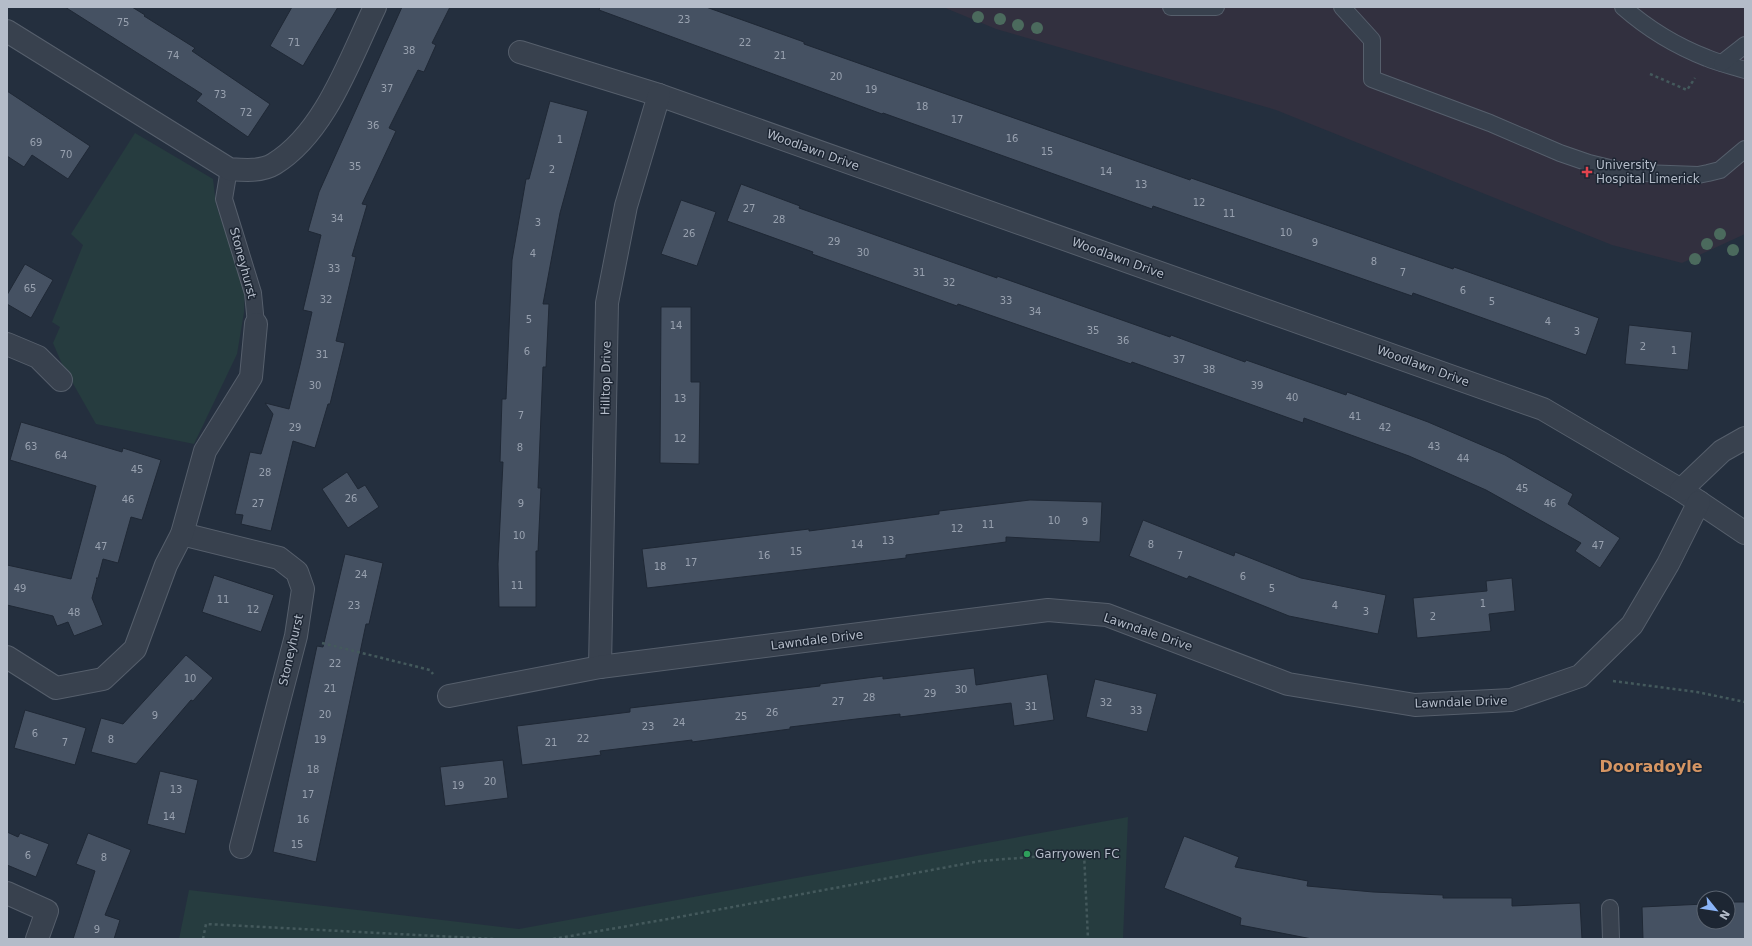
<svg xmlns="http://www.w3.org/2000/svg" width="1752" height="946" viewBox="0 0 1752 946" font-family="'DejaVu Sans',sans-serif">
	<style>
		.medical { fill: #32303f }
		.green { fill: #263c3f }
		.building { fill: #455162; stroke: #1f2835 }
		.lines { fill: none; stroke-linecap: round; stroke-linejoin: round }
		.service-casing { stroke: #565f6c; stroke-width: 18 }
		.minor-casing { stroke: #565f6c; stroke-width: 24 }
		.path { stroke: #44595c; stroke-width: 2.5; stroke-dasharray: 3 3; stroke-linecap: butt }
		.service { stroke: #38414e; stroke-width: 16 }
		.minor { stroke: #38414e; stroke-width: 22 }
		.tree { fill: #4b6a5d }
		.health-dot { fill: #e0444e; stroke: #1d2633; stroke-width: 1.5 }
		.leisure-dot { fill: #2e9e5b; stroke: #1d2633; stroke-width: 1.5 }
		.labels { text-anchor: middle; stroke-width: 3; stroke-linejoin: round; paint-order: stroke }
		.number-label { font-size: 10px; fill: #98a1af }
		.street-label { font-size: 12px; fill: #b4bcc9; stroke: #1d2633 }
		.poi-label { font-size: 12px; fill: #b4bcc9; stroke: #1d2633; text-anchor: start }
		.district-label { font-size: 16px; font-weight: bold; fill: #d59563; stroke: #1d2633 }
	</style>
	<rect width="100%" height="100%" fill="#242f3e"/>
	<path class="medical" d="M943,7H1745V234L1682,263L1612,245L1276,110L996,29Z"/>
	<g class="green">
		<path d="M135,133L213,179L216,205L245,288L244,312L237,354L194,444L96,424L62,364L53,343L60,327L52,322L83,245L71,234Z"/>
		<path d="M1128,817L1123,939H179L189,890L519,929Z"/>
	</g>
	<g class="building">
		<path d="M65,7H132L145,15L144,16L195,48L192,51L270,104L248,137L196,101L202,94Z"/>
		<path d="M292,7H338L303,66L270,46Z"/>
		<path d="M402,7H450L432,43L436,45L424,72L418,70L389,128L396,131L362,204L367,205L352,256L356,257L336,341L345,343L330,404H328L315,448L293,441L271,531L241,524L243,515L235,514L250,452L261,454L273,414L265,403L289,409L300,365L312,312L303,310L321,235L308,231L319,192Z"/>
		<path d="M600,7H706L804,42V44L1190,180L1191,178L1453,269L1454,267L1599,318L1586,355L1413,293L1412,296L1153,206L1152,209L883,113L882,114L599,10Z"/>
		<path d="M7,91L90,146L68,179L32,155L24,167L7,156Z"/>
		<path d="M550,101L588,111L560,213L543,304H549L546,367H543L538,488H541L538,551H536V607H499L498,564L503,462H500L501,430L502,399H506L512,260L526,179H529Z"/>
		<path d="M741,184L800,206L799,208L997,278V276L1170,337L1171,335L1245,362L1246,360L1346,395L1347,392L1428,422L1505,455L1573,494L1568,504L1620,538L1600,568L1575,551L1581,543L1486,490L1409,456L1304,418L1303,423L1132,362L1131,364L958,304L957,306L812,254L813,252L727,221Z"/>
		<path d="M681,200L716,212L697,266L661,254Z"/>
		<path d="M25,264L53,280L31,318L7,304V295Z"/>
		<path d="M661,307H691V382H700L699,464L660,463Z"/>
		<path d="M1629,325L1692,332L1688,370L1625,364Z"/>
		<path d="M21,422L122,452L123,448L161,460L142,520L131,517L118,563L103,559L98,578H96L97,579L92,598L103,625L74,636L68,622L57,626L53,616L7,605V565L71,579L96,486L10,460Z"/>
		<path d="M347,472L358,489L365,485L379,507L348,528L322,489Z"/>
		<path d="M1030,500L1102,502L1100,542L1006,537V542L906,555V558L647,588L642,549L809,529V531L939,514V511Z"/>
		<path d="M1143,520L1234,556L1235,552L1301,578L1386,595L1378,634L1289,616L1189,576L1187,579L1129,556Z"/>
		<path d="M345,554L383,563L369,624H366L316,862L273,852L317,646L323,647Z"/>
		<path d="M214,575L274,595L261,632L202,612Z"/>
		<path d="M1512,578L1515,611L1489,614L1491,631L1417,638L1413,598L1487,591L1486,581Z"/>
		<path d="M186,655L213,678L193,701L191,700L136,764L91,752L101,718L123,724Z"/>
		<path d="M974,668L976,685L1047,674L1054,720L1014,726L1011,703L900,717V714L856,719L790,727V729L692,742V740L600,751L601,755L522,765L517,726L630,712V708L820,686V684L883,676V679Z"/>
		<path d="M1095,679L1157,694L1147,732L1086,717Z"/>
		<path d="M25,710L86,728L75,765L14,748Z"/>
		<path d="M503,760L508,798L445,806L440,767Z"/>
		<path d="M160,771L198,780L185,834L147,824Z"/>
		<path d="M7,832L18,837L20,833L49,844L36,877L7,865Z"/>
		<path d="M88,833L131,850L105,915L120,920L114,939H73L95,871L76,864Z"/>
		<path d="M1184,836L1239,857L1235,867L1308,881L1307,886L1373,892L1443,895V898H1512V906L1580,903L1582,939H1312L1240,925L1241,918L1164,888Z"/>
		<path d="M1728,902H1745V939H1643L1642,907L1704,904V922H1728Z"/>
	</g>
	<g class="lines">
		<defs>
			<g id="service">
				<path d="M1171,7H1216"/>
				<path d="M1342,7L1372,40V79L1490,123L1560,153L1589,163L1622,171L1642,173L1698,175L1708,173L1720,170L1745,149"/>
				<path d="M1623,7C1648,29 1676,46 1707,58C1719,63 1732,66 1745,70"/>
				<path d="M1722,63L1745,45"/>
				<path d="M229,169L224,199L253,293L256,324"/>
				<path d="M1610,908L1611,939"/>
			</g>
			<g id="minor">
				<path d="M7,31L229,169C242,170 261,172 274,164C325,133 350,59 375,7"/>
				<path d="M520,52L659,95L1543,409L1681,490L1745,533"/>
				<path d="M7,344L38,357L61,380"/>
				<path d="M1681,490L1722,451L1745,438"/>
				<path d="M182,534L279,558L297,572L303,589L296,636L241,847"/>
				<path d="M7,657L56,688L103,679L135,649L166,565L182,534L205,451L251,377L256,324"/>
				<path d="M600,667L607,303L626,206L659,95"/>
				<path d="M449,696L600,667L1048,610L1107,615L1288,684L1415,705L1511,700L1580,676L1632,625L1668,564L1699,502"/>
				<path d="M7,893L47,911L37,939"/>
			</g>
		</defs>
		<use href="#service" class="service-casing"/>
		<use href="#minor" class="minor-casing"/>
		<g class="path">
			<path d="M1650,74L1687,90L1695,78"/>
			<path d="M322,643L430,670L433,674"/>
			<path d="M1613,681L1697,692L1745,702"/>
			<path d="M203,939L206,924L494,939"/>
			<path d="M553,939L668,919L980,861L1084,853L1088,939"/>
		</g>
		<use href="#service" class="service"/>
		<use href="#minor" class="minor"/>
	</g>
	<g class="tree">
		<circle cx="978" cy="17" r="6"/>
		<circle cx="1000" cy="19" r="6"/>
		<circle cx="1018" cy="25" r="6"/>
		<circle cx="1037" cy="28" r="6"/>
		<circle cx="1720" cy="234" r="6"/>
		<circle cx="1707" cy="244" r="6"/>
		<circle cx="1733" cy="250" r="6"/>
		<circle cx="1695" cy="259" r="6"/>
	</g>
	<path class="health-dot" d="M1585 166h4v4h4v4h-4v4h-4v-4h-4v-4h4z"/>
	<circle class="leisure-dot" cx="1027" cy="854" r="4"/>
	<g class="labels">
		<g class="number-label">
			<text x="684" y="23">23</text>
			<text x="123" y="26">75</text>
			<text x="294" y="46">71</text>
			<text x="745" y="46">22</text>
			<text x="409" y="54">38</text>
			<text x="173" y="59">74</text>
			<text x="780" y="59">21</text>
			<text x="836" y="80">20</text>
			<text x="387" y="92">37</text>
			<text x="871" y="93">19</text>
			<text x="220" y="98">73</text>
			<text x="922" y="110">18</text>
			<text x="246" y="116">72</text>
			<text x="957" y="123">17</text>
			<text x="373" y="129">36</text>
			<text x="1012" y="142">16</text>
			<text x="560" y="143">1</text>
			<text x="36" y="146">69</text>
			<text x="1047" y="155">15</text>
			<text x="66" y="158">70</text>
			<text x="355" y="170">35</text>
			<text x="552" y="173">2</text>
			<text x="1106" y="175">14</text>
			<text x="1141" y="188">13</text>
			<text x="1199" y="206">12</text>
			<text x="749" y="212">27</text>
			<text x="1229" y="217">11</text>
			<text x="337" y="222">34</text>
			<text x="779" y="223">28</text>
			<text x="538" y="226">3</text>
			<text x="1286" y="236">10</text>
			<text x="689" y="237">26</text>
			<text x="834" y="245">29</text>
			<text x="1315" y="246">9</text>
			<text x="863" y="256">30</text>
			<text x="533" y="257">4</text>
			<text x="1374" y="265">8</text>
			<text x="334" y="272">33</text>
			<text x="919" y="276">31</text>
			<text x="1403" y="276">7</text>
			<text x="949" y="286">32</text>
			<text x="30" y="292">65</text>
			<text x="1463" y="294">6</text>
			<text x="326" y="303">32</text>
			<text x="1006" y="304">33</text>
			<text x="1492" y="305">5</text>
			<text x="1035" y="315">34</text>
			<text x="529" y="323">5</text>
			<text x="1548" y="325">4</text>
			<text x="676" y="329">14</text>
			<text x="1093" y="334">35</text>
			<text x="1577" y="335">3</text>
			<text x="1123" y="344">36</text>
			<text x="1643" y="350">2</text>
			<text x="1674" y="354">1</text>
			<text x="527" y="355">6</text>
			<text x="322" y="358">31</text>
			<text x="1179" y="363">37</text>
			<text x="1209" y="373">38</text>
			<text x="315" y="389">30</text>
			<text x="1257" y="389">39</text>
			<text x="1292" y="401">40</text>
			<text x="680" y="402">13</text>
			<text x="521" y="419">7</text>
			<text x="1355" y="420">41</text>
			<text x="295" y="431">29</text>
			<text x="1385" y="431">42</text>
			<text x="680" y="442">12</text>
			<text x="31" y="450">63</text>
			<text x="1434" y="450">43</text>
			<text x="520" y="451">8</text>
			<text x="61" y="459">64</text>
			<text x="1463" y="462">44</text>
			<text x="137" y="473">45</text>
			<text x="265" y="476">28</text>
			<text x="1522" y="492">45</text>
			<text x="351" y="502">26</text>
			<text x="128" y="503">46</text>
			<text x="258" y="507">27</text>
			<text x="521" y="507">9</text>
			<text x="1550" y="507">46</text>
			<text x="1054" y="524">10</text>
			<text x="1085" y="525">9</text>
			<text x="988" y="528">11</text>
			<text x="957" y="532">12</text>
			<text x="519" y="539">10</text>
			<text x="888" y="544">13</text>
			<text x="857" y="548">14</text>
			<text x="1151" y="548">8</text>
			<text x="1598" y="549">47</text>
			<text x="101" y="550">47</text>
			<text x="796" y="555">15</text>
			<text x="764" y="559">16</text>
			<text x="1180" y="559">7</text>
			<text x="691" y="566">17</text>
			<text x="660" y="570">18</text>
			<text x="361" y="578">24</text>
			<text x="1243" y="580">6</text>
			<text x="517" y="589">11</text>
			<text x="20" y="592">49</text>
			<text x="1272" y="592">5</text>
			<text x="223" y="603">11</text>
			<text x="1483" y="607">1</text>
			<text x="354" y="609">23</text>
			<text x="1335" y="609">4</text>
			<text x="253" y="613">12</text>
			<text x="1366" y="615">3</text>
			<text x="74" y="616">48</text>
			<text x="1433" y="620">2</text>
			<text x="335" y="667">22</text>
			<text x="190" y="682">10</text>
			<text x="330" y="692">21</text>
			<text x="961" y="693">30</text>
			<text x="930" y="697">29</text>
			<text x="869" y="701">28</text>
			<text x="838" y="705">27</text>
			<text x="1106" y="706">32</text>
			<text x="1031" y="710">31</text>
			<text x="1136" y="714">33</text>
			<text x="772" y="716">26</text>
			<text x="325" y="718">20</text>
			<text x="155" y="719">9</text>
			<text x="741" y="720">25</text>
			<text x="679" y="726">24</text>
			<text x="648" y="730">23</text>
			<text x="35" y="737">6</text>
			<text x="583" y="742">22</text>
			<text x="111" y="743">8</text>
			<text x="320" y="743">19</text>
			<text x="65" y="746">7</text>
			<text x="551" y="746">21</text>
			<text x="313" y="773">18</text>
			<text x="490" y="785">20</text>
			<text x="458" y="789">19</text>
			<text x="176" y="793">13</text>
			<text x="308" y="798">17</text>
			<text x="169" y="820">14</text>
			<text x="303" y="823">16</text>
			<text x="297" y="848">15</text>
			<text x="28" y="859">6</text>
			<text x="104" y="861">8</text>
			<text x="97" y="933">9</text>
		</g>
		<g class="street-label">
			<text transform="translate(813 150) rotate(20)" y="4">Woodlawn Drive</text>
			<text transform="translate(1118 258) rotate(20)" y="4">Woodlawn Drive</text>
			<text transform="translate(243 263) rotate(75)" y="4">Stoneyhurst</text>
			<text transform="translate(1423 366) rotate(20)" y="4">Woodlawn Drive</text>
			<text transform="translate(606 378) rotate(-89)" y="4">Hilltop Drive</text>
			<text transform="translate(1148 632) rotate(19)" y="4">Lawndale Drive</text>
			<text transform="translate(817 640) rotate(-7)" y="4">Lawndale Drive</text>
			<text transform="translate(291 650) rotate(-77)" y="4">Stoneyhurst</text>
			<text transform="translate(1461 702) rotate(-2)" y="4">Lawndale Drive</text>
		</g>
		<g class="poi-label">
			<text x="1596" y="169">University<tspan x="1596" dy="14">Hospital Limerick</tspan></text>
			<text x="1035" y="858">Garryowen FC</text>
		</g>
		<g class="district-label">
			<text x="1651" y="772">Dooradoyle</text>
		</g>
	</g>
	<rect width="1752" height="946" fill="none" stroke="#b4bcc9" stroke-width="16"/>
	<g transform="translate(1716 910) rotate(120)"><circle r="19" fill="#1d2633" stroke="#59626f"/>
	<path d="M0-3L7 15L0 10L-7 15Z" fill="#8ab4f8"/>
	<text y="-6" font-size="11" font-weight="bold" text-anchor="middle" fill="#b4bcc9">N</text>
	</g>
</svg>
